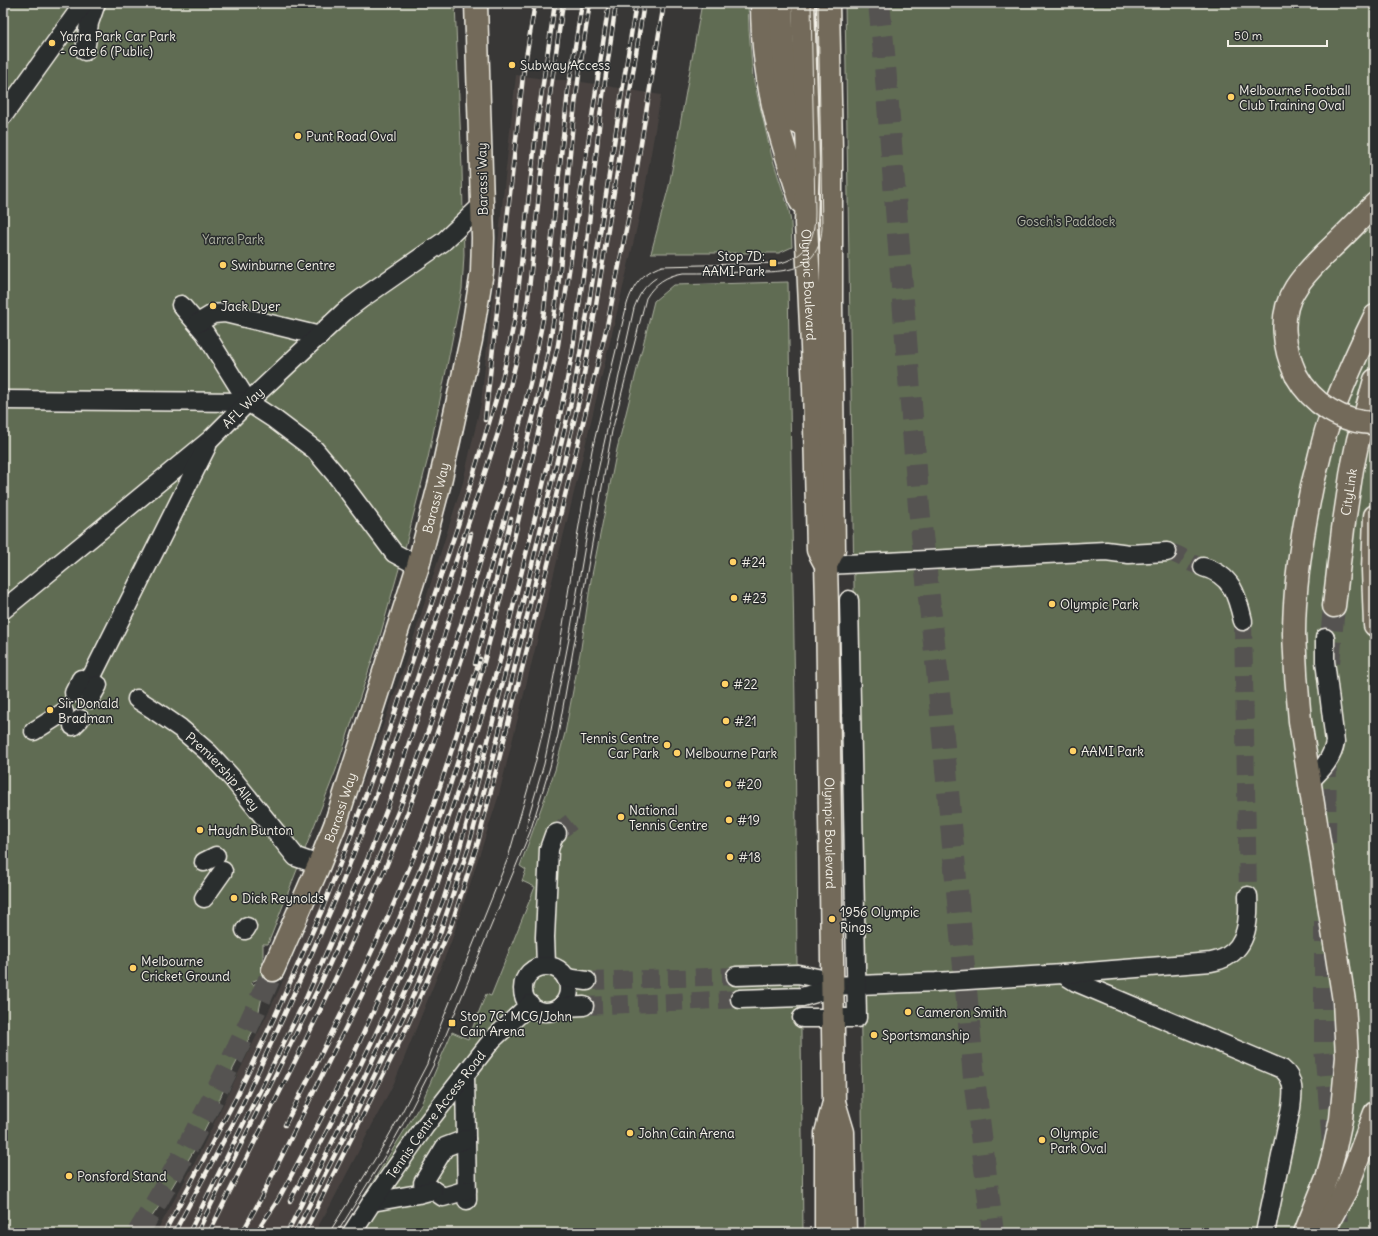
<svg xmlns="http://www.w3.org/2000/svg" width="1378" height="1236" viewBox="0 0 1378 1236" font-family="Delius,sans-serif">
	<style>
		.built { fill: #484340 }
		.green { fill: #616c53; stroke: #aaae9e }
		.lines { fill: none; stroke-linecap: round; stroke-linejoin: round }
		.minor-tunnel { stroke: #545351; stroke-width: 18; stroke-dasharray: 18 9; stroke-linecap: butt }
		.major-tunnel { stroke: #545351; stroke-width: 22; stroke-dasharray: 22 11; stroke-linecap: butt }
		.highway-tunnel { stroke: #545351; stroke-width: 22; stroke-dasharray: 22 11; stroke-linecap: butt }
		.minor-casing { stroke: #f4f1e8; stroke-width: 21 }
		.major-casing { stroke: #f4f1e8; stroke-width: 25 }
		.highway-casing { stroke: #f4f1e8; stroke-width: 25 }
		.minor { stroke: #2a2d2e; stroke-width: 18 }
		.major { stroke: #736b5a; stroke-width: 22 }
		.highway { stroke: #736b5a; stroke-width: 22 }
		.tram { stroke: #f4f1e8; stroke-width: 1 }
		.rail-casing { stroke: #f4f1e8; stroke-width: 4.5 }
		.rail { stroke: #2a2d2e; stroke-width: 3; stroke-dasharray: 9; stroke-linecap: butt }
		.highway-bridge-casing { stroke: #f4f1e8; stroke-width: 25; stroke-linecap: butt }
		.highway-bridge { stroke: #736b5a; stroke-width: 22 }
		.poi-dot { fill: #ffd166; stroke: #2a2d2e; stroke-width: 1.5 }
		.labels { text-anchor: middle; stroke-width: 3; stroke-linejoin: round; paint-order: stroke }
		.poi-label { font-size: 13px; fill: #f4f1e8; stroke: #2a2d2e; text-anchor: start }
		.street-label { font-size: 13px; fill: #f4f1e8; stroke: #2a2d2e }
		.park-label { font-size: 13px; fill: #b2b5a5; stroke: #2a2d2e }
	</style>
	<rect width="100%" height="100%" fill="#383736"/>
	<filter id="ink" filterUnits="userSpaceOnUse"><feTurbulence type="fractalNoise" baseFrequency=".025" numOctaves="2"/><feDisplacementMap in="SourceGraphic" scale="8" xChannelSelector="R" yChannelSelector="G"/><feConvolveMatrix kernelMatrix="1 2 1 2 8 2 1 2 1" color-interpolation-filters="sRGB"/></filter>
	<g filter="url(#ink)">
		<path class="built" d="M516,75L552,80H570L661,95L643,200L630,258L571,505L498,798L451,942L395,1081L330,1206L314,1233H156L195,1162L279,990L343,838L407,658L463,482L481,403Z"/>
		<g class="green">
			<path d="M3,3H455L462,169L464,255L462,289L446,371L428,458L406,544L380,636L336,770L268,944H263V977L251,982L253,985L261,979L266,978L256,1025L233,1069L216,1107L193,1152L172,1187L141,1233H3Z"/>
			<path d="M702,3H748L749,30L753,77L772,157L789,210L791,223L792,247L779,253H651L669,186Z"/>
			<path d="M845,3H1375V1233H864Z"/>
			<path d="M788,282L795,704L797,962L801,1031L803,1233H341L422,1102L452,1032L468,1039L486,994L491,996L535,887L522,881L526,870L520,866L555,770L565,733L581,648L591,580L609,490L617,449L654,301L673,285Z"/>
		</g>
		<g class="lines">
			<g class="minor-tunnel">
				<path d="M1167,552C1183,554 1187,564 1203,567"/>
				<path d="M1243,621L1248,896"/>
				<path d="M557,833L571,822"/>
				<path d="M587,981L736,976"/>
				<path d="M584,1006L740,999"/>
			</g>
			<path class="major-tunnel" d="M138,1233C189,1149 234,1061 273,970"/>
			<g class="highway-tunnel">
				<path d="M879,3L884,53L919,508L937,670L974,1078L993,1233"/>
				<path d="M1329,663L1334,606"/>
				<path d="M1325,843L1326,747"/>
				<path d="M1325,921V1047L1333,1144"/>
				<path d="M1336,1199L1337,1233"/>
			</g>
			<defs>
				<g id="minor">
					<path d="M85,51L89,23L96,3"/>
					<path d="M3,116L84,3"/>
					<path d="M181,305L205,333L248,402L274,419L315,450L336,475L394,553L418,566"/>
					<path d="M198,323L213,314L225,313L320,336"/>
					<path d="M3,400L248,402"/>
					<path d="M826,565L1106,551L1129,554L1167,552"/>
					<path d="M1203,567C1232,575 1237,595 1243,621"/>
					<path id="s1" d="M3,610L210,440L248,402L344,312L361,299L443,242L482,205"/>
					<path d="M89,682L207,446"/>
					<path d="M74,693L81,679"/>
					<path d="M90,699L98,685"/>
					<path id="s2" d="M137,699L154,710L180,728L209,753L233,779L296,857L319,865"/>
					<path d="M73,726L80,719"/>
					<path d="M34,731L64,712"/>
					<path d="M1309,782C1321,770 1332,760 1335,742L1325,661V638"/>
					<path d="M204,862L216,856"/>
					<path d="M204,898L223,871"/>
					<path d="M245,930L247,927"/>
					<path d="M546,965L545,937L549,849L554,835L557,833"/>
					<circle cx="546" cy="989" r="23"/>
					<path d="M1063,974L1076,982L1282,1069C1295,1079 1293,1094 1291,1108L1265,1233"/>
					<path d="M736,976L798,974L817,978L832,986"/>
					<path d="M566,978L587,981"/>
					<path d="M740,999L802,997L819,992L832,986L936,982L1063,974L1211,962C1216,961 1221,960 1226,957C1248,945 1249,919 1248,896"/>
					<path d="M562,1007L584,1006"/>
					<path d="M802,1018H857L849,600"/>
					<path d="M465,1076L467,1200"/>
					<path d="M466,1139L445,1147L423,1183L443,1197L467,1190"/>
					<path d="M372,1202L418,1194L433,1190"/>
					<path id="s3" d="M352,1233L372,1202L425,1126L492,1040L530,1004"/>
				</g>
				<g id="major">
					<path d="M762,3C762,43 767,83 777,122C784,149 793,176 801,202"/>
					<path d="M781,3C782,32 783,61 789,90C792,101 795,112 798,123"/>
					<path id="s4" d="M803,3L808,159L806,223L814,388L818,550L826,565"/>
					<path id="s5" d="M828,3L831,149V303L834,549L826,565L827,604L834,1102L843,1132L845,1233"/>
					<path id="s6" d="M273,970L319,865L335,825L418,566L440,482L471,340L482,272L483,238L476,3"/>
					<path d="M826,1233V1133L834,1102"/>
				</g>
				<g id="highway">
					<path d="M1296,375C1284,349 1278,315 1295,289C1304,274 1317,262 1329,250C1345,235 1360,219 1375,204"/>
					<path d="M1375,516L1373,570L1375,625"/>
					<path id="s7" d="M1334,606L1343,529L1352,469L1358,440L1375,380"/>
					<path d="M1305,1233L1327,1178L1334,1152L1341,1119L1347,1057L1344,1001L1300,721C1297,692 1295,663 1294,634C1294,584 1302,535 1312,486C1317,468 1321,449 1326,431C1339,391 1357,353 1375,316"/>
					<path d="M1322,1233L1346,1190L1375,1113"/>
				</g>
			</defs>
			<use href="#minor" class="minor-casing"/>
			<use href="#major" class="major-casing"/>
			<use href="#highway" class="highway-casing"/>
			<use href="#minor" class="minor"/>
			<use href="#major" class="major"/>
			<use href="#highway" class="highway"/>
			<g class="tram">
				<path d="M526,831L529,815L544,764L550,735L569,639L597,475L634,308C639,295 644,286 656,278"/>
				<path d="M329,1233L383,1146L402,1112L427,1064L439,1029L508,858L535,764L545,722L560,644L577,537L592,450L627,304C633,285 642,273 662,266L781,263C808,255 815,239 815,212L811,3"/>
				<path d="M337,1233L389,1149L408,1115L433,1066L530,832L550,767L558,735L612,431L646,298C655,283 666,276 683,273C704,273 724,273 745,272C780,272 819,275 822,228L818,3"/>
			</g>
			<defs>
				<g id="rail">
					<path d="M485,420L523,76L535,3"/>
					<path d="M475,664L511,519"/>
					<path d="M285,1125C330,1036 377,947 415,854C441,791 459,724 480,659"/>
					<path d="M290,1201C335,1116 381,1030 417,940C442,876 461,810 482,745"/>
					<path d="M164,1233L236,1098L275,1016L322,910L350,838L384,745L458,525L502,380L515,318L537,124L555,3"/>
					<path d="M174,1233L238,1114L283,1018L338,894L374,801L414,688L500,427L517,358L528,299L548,109L563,3"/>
					<path d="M189,1233L307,996L367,860L388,806L442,644L461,578L471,533"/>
					<path d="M197,1233L317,991L375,866L401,805L431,723L505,481L531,380L543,319L568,91L582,3"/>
					<path d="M209,1233C264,1122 322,1012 372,899C418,795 454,688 487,579C508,509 530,438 545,366C562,289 564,210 572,132C576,89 583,46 590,3"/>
					<path d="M242,1233L259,1202L397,924L431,844L462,748L502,592L558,345L609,3"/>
					<path d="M256,1233L278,1200L308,1144L353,1056L405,942L455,799L499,664L559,420L572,355L585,262L600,117L616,3"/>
					<path d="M287,1233L362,1082L415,971L444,898L460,847L472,804L522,606L573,394L589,303L636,3"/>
					<path d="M295,1233L354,1117L408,1007L440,933L468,849L488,777L510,687L581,392L596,305L644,3"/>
					<path d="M304,1233L406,1029L451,926L478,842L525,657L607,326L630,210L664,3"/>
				</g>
			</defs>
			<use href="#rail" class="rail-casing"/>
			<use href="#rail" class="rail"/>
			<defs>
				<path id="highway-bridge" d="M1296,375C1312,404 1342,423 1375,423"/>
			</defs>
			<use href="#highway-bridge" class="highway-bridge-casing"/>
			<use href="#highway-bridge" class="highway-bridge"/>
		</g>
	</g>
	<g class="poi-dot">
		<circle cx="52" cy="43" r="4"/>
		<circle cx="512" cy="65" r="4"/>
		<circle cx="1231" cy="97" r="4"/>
		<circle cx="298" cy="136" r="4"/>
		<rect x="769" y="259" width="8" height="8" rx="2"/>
		<circle cx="223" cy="265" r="4"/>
		<circle cx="213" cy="306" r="4"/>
		<circle cx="733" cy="562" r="4"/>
		<circle cx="734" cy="598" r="4"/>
		<circle cx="1052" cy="604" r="4"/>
		<circle cx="725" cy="684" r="4"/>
		<circle cx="50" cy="710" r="4"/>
		<circle cx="726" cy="721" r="4"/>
		<circle cx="667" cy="745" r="4"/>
		<circle cx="1073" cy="751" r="4"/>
		<circle cx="677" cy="753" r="4"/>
		<circle cx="728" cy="784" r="4"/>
		<circle cx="621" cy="817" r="4"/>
		<circle cx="729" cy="820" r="4"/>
		<circle cx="200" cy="830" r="4"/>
		<circle cx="730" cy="857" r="4"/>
		<circle cx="234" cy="898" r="4"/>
		<circle cx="832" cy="919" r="4"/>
		<circle cx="133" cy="968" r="4"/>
		<circle cx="908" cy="1012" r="4"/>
		<rect x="448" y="1019" width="8" height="8" rx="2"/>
		<circle cx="874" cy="1035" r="4"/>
		<circle cx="630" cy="1133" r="4"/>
		<circle cx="1042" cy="1140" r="4"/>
		<circle cx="69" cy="1176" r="4"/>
	</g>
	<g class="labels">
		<g class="poi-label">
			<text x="60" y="41">Yarra Park Car Park<tspan x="60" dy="15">- Gate 6 (Public)</tspan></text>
			<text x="520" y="70">Subway Access</text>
			<text x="1239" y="95">Melbourne Football<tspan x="1239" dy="15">Club Training Oval</tspan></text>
			<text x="306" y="141">Punt Road Oval</text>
			<text x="765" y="261" text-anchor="end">Stop 7D:<tspan x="765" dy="15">AAMI Park</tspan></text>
			<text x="231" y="270">Swinburne Centre</text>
			<text x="221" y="311">Jack Dyer</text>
			<text x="741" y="567">#24</text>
			<text x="742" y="603">#23</text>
			<text x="1060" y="609">Olympic Park</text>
			<text x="733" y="689">#22</text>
			<text x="58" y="708">Sir Donald<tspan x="58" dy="15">Bradman</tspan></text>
			<text x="734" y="726">#21</text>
			<text x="659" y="743" text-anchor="end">Tennis Centre<tspan x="659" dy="15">Car Park</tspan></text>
			<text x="1081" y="756">AAMI Park</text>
			<text x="685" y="758">Melbourne Park</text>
			<text x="736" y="789">#20</text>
			<text x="629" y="815">National<tspan x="629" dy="15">Tennis Centre</tspan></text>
			<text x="737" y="825">#19</text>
			<text x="208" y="835">Haydn Bunton</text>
			<text x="738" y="862">#18</text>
			<text x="242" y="903">Dick Reynolds</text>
			<text x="840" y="917">1956 Olympic<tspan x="840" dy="15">Rings</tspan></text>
			<text x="141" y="966">Melbourne<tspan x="141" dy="15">Cricket Ground</tspan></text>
			<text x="916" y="1017">Cameron Smith</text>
			<text x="460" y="1021">Stop 7C: MCG/John<tspan x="460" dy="15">Cain Arena</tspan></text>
			<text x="882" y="1040">Sportsmanship</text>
			<text x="638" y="1138">John Cain Arena</text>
			<text x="1050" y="1138">Olympic<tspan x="1050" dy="15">Park Oval</tspan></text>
			<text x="77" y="1181">Ponsford Stand</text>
		</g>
		<g class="street-label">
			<text transform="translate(482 179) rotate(-91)" y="5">Barassi Way</text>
			<text dy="5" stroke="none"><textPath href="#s4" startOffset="282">Olympic Boulevard</textPath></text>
			<text dy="5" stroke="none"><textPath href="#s1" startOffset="314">AFL Way</textPath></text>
			<text dy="5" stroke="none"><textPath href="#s7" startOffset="115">CityLink</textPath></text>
			<text dy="5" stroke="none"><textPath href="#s6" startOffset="500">Barassi Way</textPath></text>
			<text dy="5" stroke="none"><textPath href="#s2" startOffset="113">Premiership Alley</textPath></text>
			<text dy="5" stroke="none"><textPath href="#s6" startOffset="176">Barassi Way</textPath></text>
			<text dy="5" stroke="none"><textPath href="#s5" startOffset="832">Olympic Boulevard</textPath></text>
			<text dy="5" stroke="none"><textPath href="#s3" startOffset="145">Tennis Centre Access Road</textPath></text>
		</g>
		<g class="park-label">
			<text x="1066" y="226">Gosch's Paddock</text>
			<text x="233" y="244">Yarra Park</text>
		</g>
	</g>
	<rect width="1378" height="1236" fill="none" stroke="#2a2d2e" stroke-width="16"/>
	<rect x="8" y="8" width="1362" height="1220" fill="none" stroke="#f4f1e8" stroke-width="1.5" filter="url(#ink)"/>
	<path d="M1228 40v6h99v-6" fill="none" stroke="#f4f1e8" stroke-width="2"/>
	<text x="1234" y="40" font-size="12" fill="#f4f1e8" stroke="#2a2d2e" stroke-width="3" paint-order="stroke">50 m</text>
</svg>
